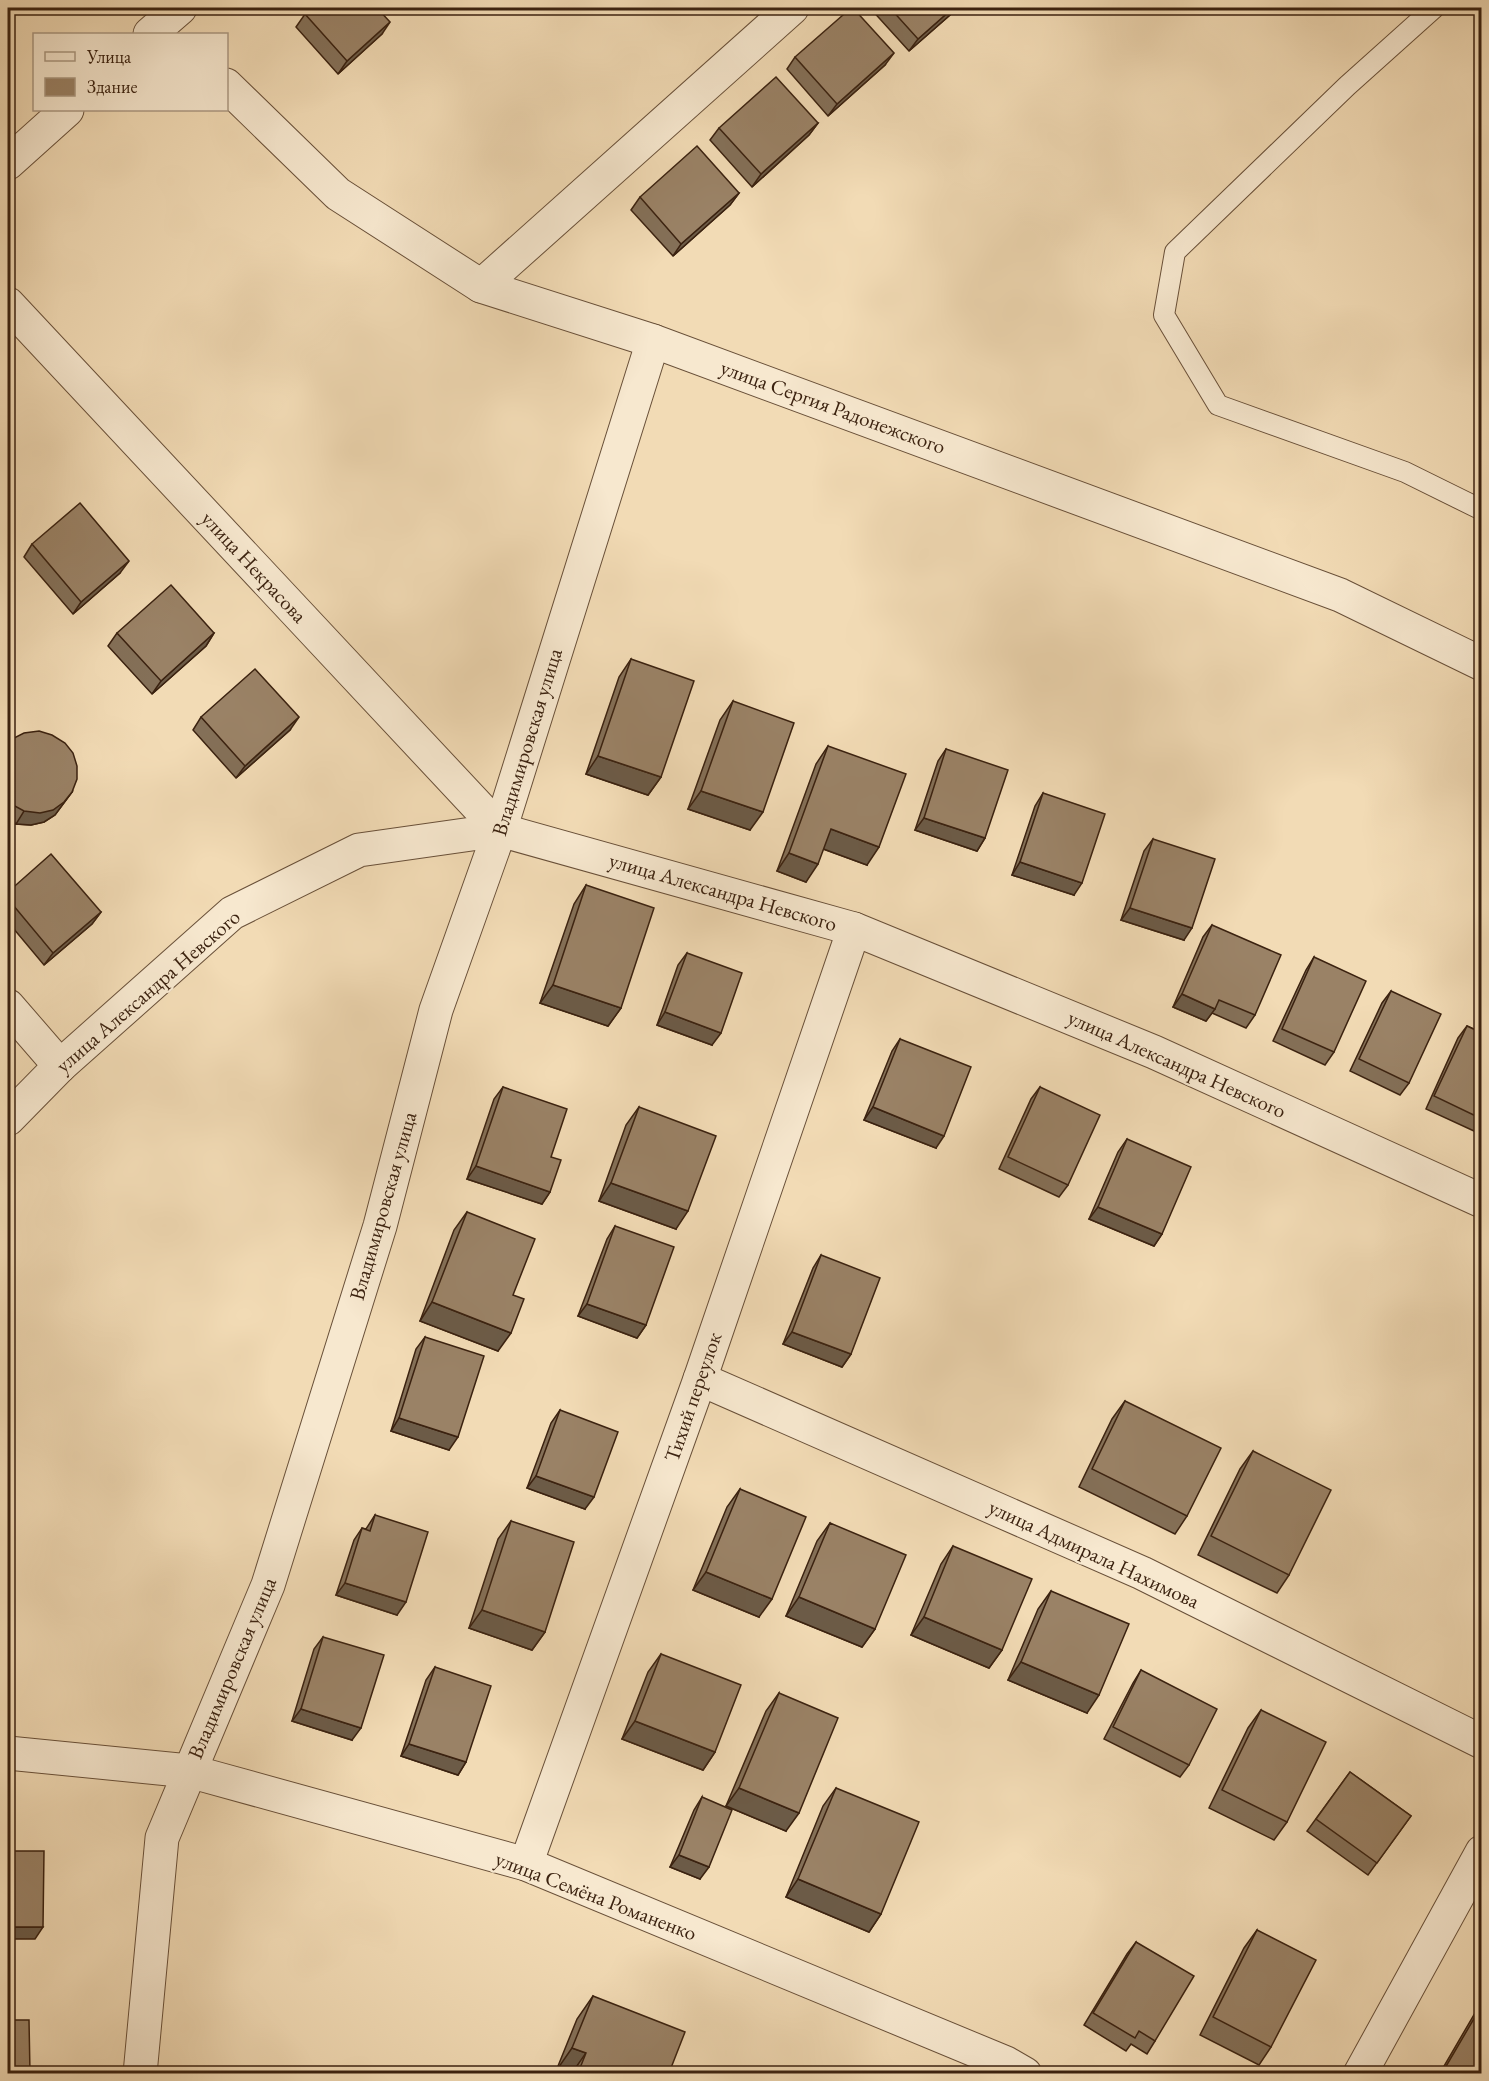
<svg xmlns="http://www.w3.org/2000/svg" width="1489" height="2081" viewBox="0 0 1489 2081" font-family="'EB Garamond',serif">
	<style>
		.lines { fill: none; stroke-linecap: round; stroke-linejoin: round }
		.lane-casing { stroke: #695039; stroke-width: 22 }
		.street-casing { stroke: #695039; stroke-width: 35 }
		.lane { stroke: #f7e8cf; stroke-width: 20 }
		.street { stroke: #f7e8cf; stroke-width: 33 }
		.wall { fill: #847058; stroke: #3b2210; stroke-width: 1.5 }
		.shaded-wall { fill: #6c5b47; stroke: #3b2210; stroke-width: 1.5 }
		.building { fill: #9a8266; stroke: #3b2210; stroke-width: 1.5 }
		.labels { text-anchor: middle; stroke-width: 4.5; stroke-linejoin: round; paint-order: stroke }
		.street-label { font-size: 21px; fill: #3b2210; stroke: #f7e8cf }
	</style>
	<rect width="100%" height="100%" fill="#f2dbb5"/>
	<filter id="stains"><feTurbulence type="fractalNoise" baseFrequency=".00333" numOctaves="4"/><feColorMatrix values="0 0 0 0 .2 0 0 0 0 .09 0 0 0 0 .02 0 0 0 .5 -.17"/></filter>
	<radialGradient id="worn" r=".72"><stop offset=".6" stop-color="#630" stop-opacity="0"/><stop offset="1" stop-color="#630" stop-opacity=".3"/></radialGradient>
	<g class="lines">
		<defs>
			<path id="lane" d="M1434,8L1347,86L1175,252L1164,315L1218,405L1405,472L1482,510"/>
			<g id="street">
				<path d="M150,34L180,8"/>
				<path d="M226,85L338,194L481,286L653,341L1340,595L1482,664"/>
				<path d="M8,163L67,110"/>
				<path d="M481,286L792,8"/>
				<path d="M8,304L500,830"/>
				<path d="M8,1006L60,1066"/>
				<path d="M8,1119L60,1066L232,913L359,850L500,830L854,929L1154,1052L1482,1201"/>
				<path d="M700,1379L1142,1573L1482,1742"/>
				<path d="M8,1753L189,1771L526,1864L1006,2063L1025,2074"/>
				<path d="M526,1864L700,1379L854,929"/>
				<path d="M140,2074L162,1838L268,1585L380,1226L436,1010L500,830L653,341"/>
				<path d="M1360,2074L1482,1852"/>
			</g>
		</defs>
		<use href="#lane" class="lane-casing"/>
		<use href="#street" class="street-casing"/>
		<use href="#lane" class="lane"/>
		<use href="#street" class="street"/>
	</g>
	<g class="wall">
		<path d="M676,8H687L681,13Z"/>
		<path d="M870,8H958L909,51Z"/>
		<path d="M305,14L382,34L338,74L296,27Z"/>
		<path d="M795,57L885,65L828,116L787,69Z"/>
		<path d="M818,123L809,135L752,187L710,140L719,128Z"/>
		<path d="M739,193L730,205L673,256L631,210L640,197Z"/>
		<path d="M32,544L120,573L73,614L24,557Z"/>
		<path d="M117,633H214L206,646L152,694L108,646Z"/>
		<path d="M631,659L661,777L648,795L586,774L619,677Z"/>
		<path d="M733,701L750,830L688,809L720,720Z"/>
		<path d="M201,717L290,730L236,778L193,730Z"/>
		<path d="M8,744L72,792L55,815L44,822L31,825L16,824L8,819Z"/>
		<path d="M828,746L867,865L823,849L806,882L777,871L816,764Z"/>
		<path d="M946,749L985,838L977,851L915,830L938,761Z"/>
		<path d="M1043,793L1074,895L1012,875L1035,806Z"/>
		<path d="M1153,839L1184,940L1121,920L1144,851Z"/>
		<path d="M586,885L621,1008L608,1026L540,1003L574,904Z"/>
		<path d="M8,892L101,912L92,924L44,965L8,922Z"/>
		<path d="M1212,925L1255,1015L1246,1028L1212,1013L1206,1021L1173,1007L1203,937Z"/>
		<path d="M687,953L712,1045L657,1025L678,965Z"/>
		<path d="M1314,957L1334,1052L1325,1065L1273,1041L1306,970Z"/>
		<path d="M1391,991L1409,1083L1400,1095L1350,1071L1382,1003Z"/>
		<path d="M1467,1026L1482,1033V1121L1474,1131L1426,1109L1458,1038Z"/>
		<path d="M900,1039L936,1148L864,1120L892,1051Z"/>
		<path d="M503,1087L551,1157L550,1192L542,1204L467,1179L494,1099Z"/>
		<path d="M1040,1087L1068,1185L1059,1197L999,1169L1031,1099Z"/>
		<path d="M639,1107L676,1229L599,1201L626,1125Z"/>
		<path d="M1127,1139L1162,1234L1154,1246L1089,1219L1118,1152Z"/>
		<path d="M467,1212L513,1295L498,1351L420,1321L454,1230Z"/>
		<path d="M615,1226L646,1325L637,1338L578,1316L607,1239Z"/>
		<path d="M821,1255L851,1354L842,1367L783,1344L813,1268Z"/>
		<path d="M425,1337L449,1450L391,1431L416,1349Z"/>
		<path d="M1125,1401L1187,1516L1175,1534L1079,1487L1112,1419Z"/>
		<path d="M560,1410L585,1509L527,1488L551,1423Z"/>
		<path d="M1253,1451L1289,1575L1277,1593L1198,1555L1240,1469Z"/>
		<path d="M740,1489L759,1617L693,1590L727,1507Z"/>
		<path d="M375,1515L397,1615L336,1595L354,1540L362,1528L366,1529Z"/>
		<path d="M511,1521L545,1632L532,1650L469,1628L498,1539Z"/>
		<path d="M830,1523L875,1629L862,1647L786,1616L817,1541Z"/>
		<path d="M953,1546L1002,1650L989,1668L911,1635L941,1564Z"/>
		<path d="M1051,1591L1087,1713L1008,1680L1038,1609Z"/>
		<path d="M323,1637L352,1740L292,1721L314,1649Z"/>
		<path d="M661,1654L715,1752L703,1770L622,1739L648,1672Z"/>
		<path d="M435,1667L466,1762L458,1775L401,1756L426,1680Z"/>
		<path d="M1141,1670L1189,1765L1180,1777L1104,1739L1133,1683Z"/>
		<path d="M779,1693L786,1831L726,1806L766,1711Z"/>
		<path d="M1261,1710L1287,1822L1274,1840L1209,1808L1248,1728Z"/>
		<path d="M1350,1772L1411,1816L1368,1875L1307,1831Z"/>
		<path d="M836,1788L881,1914L869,1932L786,1897L823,1806Z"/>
		<path d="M702,1797L700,1879L670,1867L694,1810Z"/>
		<path d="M1257,1930L1271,2047L1259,2065L1200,2035L1244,1948Z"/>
		<path d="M1136,1942L1155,2041L1147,2054L1131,2044L1126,2051L1084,2025L1127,1954Z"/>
		<path d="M593,1996L669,2073H562L556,2071L577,2019Z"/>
		<path d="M1482,2001V2073H1440Z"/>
	</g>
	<g class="shaded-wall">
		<path d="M953,8H958L909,51L918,39Z"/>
		<path d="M390,22L382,34L338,74L347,61Z"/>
		<path d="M894,53L885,65L828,116L837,104Z"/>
		<path d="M818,123L809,135L752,187L761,174Z"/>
		<path d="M739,193L730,205L673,256L681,244Z"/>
		<path d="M129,561L120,573L73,614L81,602Z"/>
		<path d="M214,633L206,646L152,694L161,681Z"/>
		<path d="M299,717L290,730L236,778L245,766Z"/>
		<path d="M598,756L661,777L648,795L586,774Z"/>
		<path d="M701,791L763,812L750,830L688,809Z"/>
		<path d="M72,792L55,815L44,822L31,825L16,824L24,811Z"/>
		<path d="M924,818L985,838L977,851L915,830Z"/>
		<path d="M831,829L879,847L867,865L818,847Z"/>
		<path d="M789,853L818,864L806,882L777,871Z"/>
		<path d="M1020,862L1082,883L1074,895L1012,875Z"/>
		<path d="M1130,908L1192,928L1184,940L1121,920Z"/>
		<path d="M101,912L92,924L44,965L53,953Z"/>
		<path d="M553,985L621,1008L608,1026L540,1003Z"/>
		<path d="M1182,994L1215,1009L1206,1021L1173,1007Z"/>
		<path d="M665,1012L721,1033L712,1045L657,1025Z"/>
		<path d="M873,1107L944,1136L936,1148L864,1120Z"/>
		<path d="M476,1166L550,1192L542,1204L467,1179Z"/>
		<path d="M611,1183L688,1211L676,1229L599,1201Z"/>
		<path d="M1098,1207L1162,1234L1154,1246L1089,1219Z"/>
		<path d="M432,1302L511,1333L498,1351L420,1321Z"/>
		<path d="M587,1304L646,1325L637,1338L578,1316Z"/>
		<path d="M792,1332L851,1354L842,1367L783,1344Z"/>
		<path d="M399,1418L458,1437L449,1450L391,1431Z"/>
		<path d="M536,1476L594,1497L585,1509L527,1488Z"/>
		<path d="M706,1572L772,1599L759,1617L693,1590Z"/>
		<path d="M345,1583L406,1602L397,1615L336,1595Z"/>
		<path d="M799,1597L875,1629L862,1647L786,1616Z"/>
		<path d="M482,1610L545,1632L532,1650L469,1628Z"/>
		<path d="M924,1617L1002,1650L989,1668L911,1635Z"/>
		<path d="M1021,1662L1099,1695L1087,1713L1008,1680Z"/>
		<path d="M301,1709L361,1728L352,1740L292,1721Z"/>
		<path d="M635,1721L715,1752L703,1770L622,1739Z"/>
		<path d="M409,1744L466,1762L458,1775L401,1756Z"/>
		<path d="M739,1788L799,1813L786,1831L726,1806Z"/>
		<path d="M679,1855L709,1867L700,1879L670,1867Z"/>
		<path d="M798,1879L881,1914L869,1932L786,1897Z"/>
		<path d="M8,1927H43L35,1939H8Z"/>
		<path d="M572,2048L586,2053L572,2073H562L556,2071Z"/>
	</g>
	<g class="building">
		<path d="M312,8H377L390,22L347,61L305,14Z"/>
		<path d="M851,8H853L894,53L837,104L795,57Z"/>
		<path d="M890,8H953L918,39Z"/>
		<path d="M776,77L818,123L761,174L719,128Z"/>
		<path d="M697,146L739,193L681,244L640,197Z"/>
		<path d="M80,503L129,561L81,602L32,544Z"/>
		<path d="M171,585L214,633L161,681L117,633Z"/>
		<path d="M631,659L694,681L661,777L598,756Z"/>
		<path d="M255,669L299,717L245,766L201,717Z"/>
		<path d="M733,701L794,723L763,812L701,791Z"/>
		<path d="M39,731L52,735L65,743L73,753L77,766V779L72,792L64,802L53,810L40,813L24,811L11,804L8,800V744L12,739L24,733Z"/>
		<path d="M828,746L906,774L879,847L831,829L818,864L789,853Z"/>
		<path d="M946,749L1008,770L985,838L924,818Z"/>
		<path d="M1043,793L1105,814L1082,883L1020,862Z"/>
		<path d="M1153,839L1215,859L1192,928L1130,908Z"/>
		<path d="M51,854L101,912L53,953L8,899V892Z"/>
		<path d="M586,885L654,908L621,1008L553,985Z"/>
		<path d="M1212,925L1281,955L1255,1015L1219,1000L1215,1009L1182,994Z"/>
		<path d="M687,953L742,973L721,1033L665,1012Z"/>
		<path d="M1314,957L1366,981L1334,1052L1282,1029Z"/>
		<path d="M1391,991L1441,1014L1409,1083L1359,1059Z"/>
		<path d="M1467,1026L1482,1033V1119L1434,1096Z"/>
		<path d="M900,1039L971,1067L944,1136L873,1107Z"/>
		<path d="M503,1087L567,1109L551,1157L561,1160L550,1192L476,1166Z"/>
		<path d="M1040,1087L1100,1115L1068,1185L1008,1157Z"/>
		<path d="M639,1107L716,1136L688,1211L611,1183Z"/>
		<path d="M1127,1139L1191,1167L1162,1234L1098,1207Z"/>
		<path d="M467,1212L535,1239L513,1295L524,1299L511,1333L432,1302Z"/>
		<path d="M615,1226L674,1247L646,1325L587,1304Z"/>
		<path d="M821,1255L880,1278L851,1354L792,1332Z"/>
		<path d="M425,1337L484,1356L458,1437L399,1418Z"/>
		<path d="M1125,1401L1221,1448L1187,1516L1092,1469Z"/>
		<path d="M560,1410L618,1432L594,1497L536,1476Z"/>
		<path d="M1253,1451L1331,1490L1289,1575L1211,1536Z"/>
		<path d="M740,1489L806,1517L772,1599L706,1572Z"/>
		<path d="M375,1515L428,1532L406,1602L345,1583L362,1528L370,1531Z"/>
		<path d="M511,1521L574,1542L545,1632L482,1610Z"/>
		<path d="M830,1523L906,1555L875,1629L799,1597Z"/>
		<path d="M953,1546L1032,1579L1002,1650L924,1617Z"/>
		<path d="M1051,1591L1129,1624L1099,1695L1021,1662Z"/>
		<path d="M323,1637L384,1655L361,1728L301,1709Z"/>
		<path d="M661,1654L741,1685L715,1752L635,1721Z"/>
		<path d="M435,1667L491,1686L466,1762L409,1744Z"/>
		<path d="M1141,1670L1217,1709L1189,1765L1113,1727Z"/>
		<path d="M779,1693L838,1718L799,1813L739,1788Z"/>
		<path d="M1261,1710L1326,1742L1287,1822L1222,1790Z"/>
		<path d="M1350,1772L1411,1816L1377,1863L1316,1819Z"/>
		<path d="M836,1788L919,1822L881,1914L798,1879Z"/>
		<path d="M702,1797L732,1810L709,1867L679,1855Z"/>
		<path d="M8,1851H44L43,1927H8Z"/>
		<path d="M1257,1930L1316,1960L1271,2047L1213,2017Z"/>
		<path d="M1136,1942L1194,1976L1155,2041L1139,2031L1135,2038L1093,2013Z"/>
		<path d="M593,1996L685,2032L669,2073H578L586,2053L572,2048Z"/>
		<path d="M1482,2005V2073H1455L1445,2068Z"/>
		<path d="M8,2020H29L30,2073H8Z"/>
	</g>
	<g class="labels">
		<g class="street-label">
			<text transform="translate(833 407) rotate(20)" y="7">улица Сергия Радонежского</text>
			<text transform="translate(254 567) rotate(47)" y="7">улица Некрасова</text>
			<text transform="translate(527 742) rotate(-73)" y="7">Владимировская улица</text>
			<text transform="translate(723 892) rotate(16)" y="7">улица Александра Невского</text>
			<text transform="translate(148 991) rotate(-41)" y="7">улица Александра Невского</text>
			<text transform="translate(1177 1064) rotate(24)" y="7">улица Александра Невского</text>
			<text transform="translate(383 1206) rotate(-74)" y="7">Владимировская улица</text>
			<text transform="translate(693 1397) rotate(-71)" y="7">Тихий переулок</text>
			<text transform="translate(1094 1554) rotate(25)" y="7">улица Адмирала Нахимова</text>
			<text transform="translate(232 1668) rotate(-67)" y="7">Владимировская улица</text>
			<text transform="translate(596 1896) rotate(21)" y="7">улица Семёна Романенко</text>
		</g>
	</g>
	<rect width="1489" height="2081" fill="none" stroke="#f2dbb5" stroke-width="30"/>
	<rect x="9" y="9" width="1471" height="2063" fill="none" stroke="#3b2210" stroke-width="3"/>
	<rect x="15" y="15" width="1459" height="2051" fill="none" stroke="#3b2210" stroke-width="1.5"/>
	<rect x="33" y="33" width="195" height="78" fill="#f7e8cf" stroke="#ac9983" stroke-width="1.5"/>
	<rect x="45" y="52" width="30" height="9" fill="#f7e8cf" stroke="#ac9983" stroke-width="1.5"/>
	<text x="87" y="63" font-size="18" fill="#3b2210">Улица</text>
	<rect x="45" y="78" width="30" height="18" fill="#9a8266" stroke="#ac9983" stroke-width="1.5"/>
	<text x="87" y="93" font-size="18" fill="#3b2210">Здание</text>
	<rect width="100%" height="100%" filter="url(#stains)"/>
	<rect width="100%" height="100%" fill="url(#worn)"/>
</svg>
